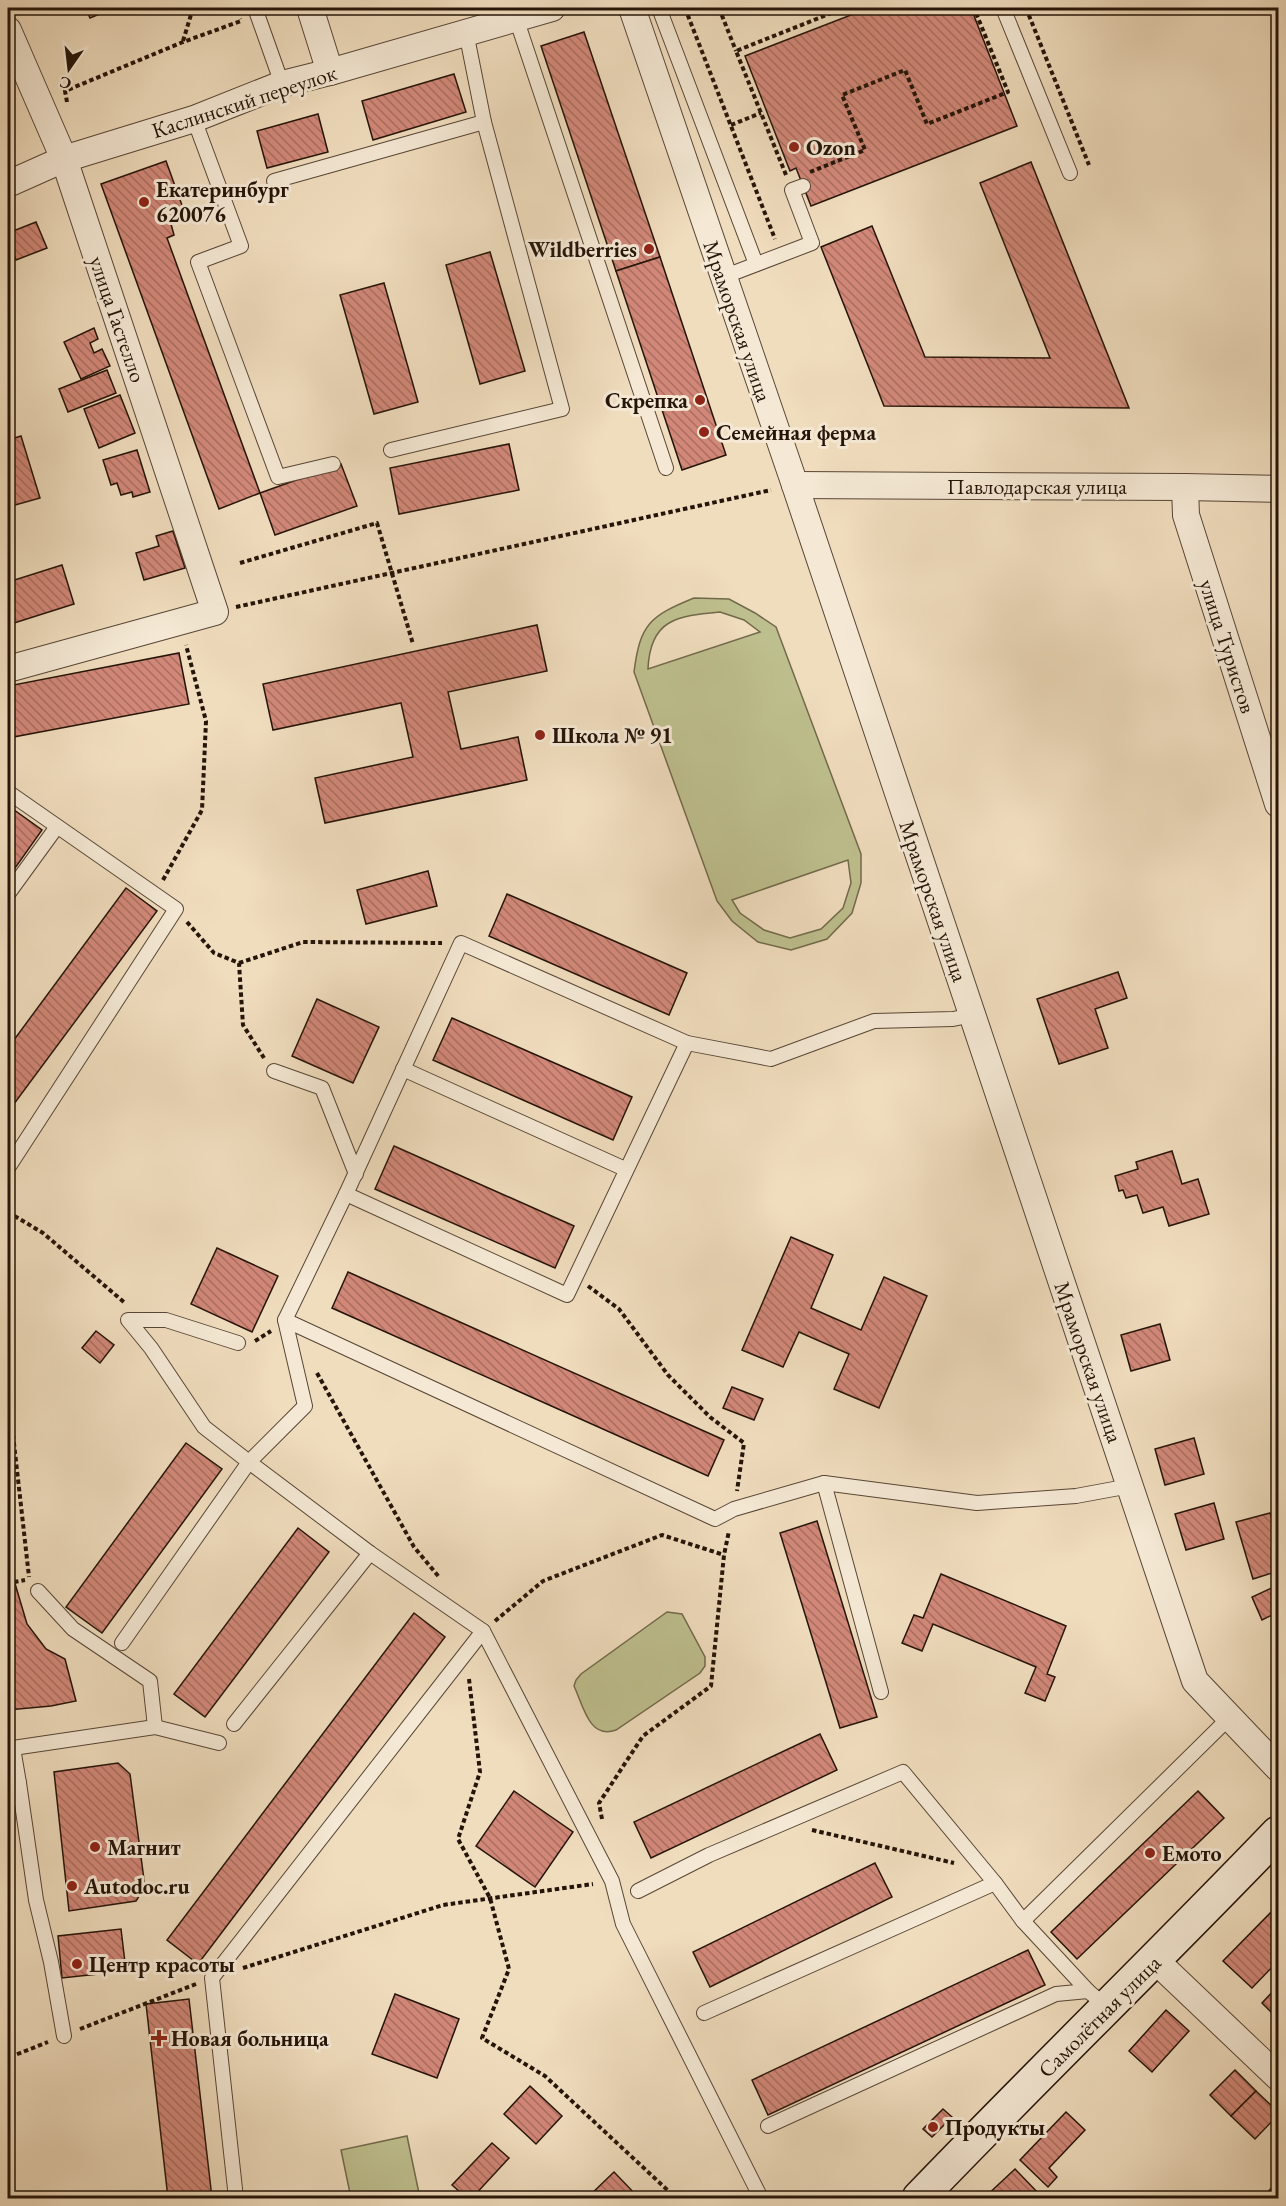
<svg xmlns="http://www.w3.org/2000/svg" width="1286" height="2206" viewBox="0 0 1286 2206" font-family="'EB Garamond',serif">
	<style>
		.pitch { fill: #bebf8e; stroke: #726a4c; stroke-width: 1.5; fill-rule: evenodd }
		.building { fill: url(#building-back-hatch); stroke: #251409; stroke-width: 1.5 }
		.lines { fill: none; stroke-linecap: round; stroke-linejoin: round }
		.service-casing { stroke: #584636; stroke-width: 16 }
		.minor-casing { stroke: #584636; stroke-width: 28 }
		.secondary-casing { stroke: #251409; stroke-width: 36 }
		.path { stroke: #251409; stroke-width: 4; stroke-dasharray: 4.5 3; stroke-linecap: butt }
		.service { stroke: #f5e9d5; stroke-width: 14 }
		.minor { stroke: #f5e9d5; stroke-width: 26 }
		.secondary { stroke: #f5e9d5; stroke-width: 33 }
		.poi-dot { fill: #8f2418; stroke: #f5e9d5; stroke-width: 2 }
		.labels { text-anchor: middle; stroke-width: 6; stroke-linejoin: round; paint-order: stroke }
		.street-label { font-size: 22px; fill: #251409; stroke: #f5e9d5 }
		.poi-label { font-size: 22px; font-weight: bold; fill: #251409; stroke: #f5e9d5; text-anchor: start }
	</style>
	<defs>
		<pattern id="building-back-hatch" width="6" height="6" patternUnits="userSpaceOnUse" patternTransform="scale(1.5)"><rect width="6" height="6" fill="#d28879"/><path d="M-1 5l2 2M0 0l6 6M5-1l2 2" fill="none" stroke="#aa6e61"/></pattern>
	</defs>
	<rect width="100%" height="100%" fill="#f0ddbe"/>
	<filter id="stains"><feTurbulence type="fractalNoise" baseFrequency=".00333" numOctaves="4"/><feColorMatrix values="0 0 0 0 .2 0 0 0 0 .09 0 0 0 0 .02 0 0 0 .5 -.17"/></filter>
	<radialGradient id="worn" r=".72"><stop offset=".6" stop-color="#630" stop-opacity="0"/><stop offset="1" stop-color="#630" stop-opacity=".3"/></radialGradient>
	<g class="pitch">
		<path d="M694,598L729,599L755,613L776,627L861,854V883L852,913L827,939L791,950L758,942L732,921L717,901L634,672C640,624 650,616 694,598ZM720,612L744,620L760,632L648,669C650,619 677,616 720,612ZM848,860L851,883L843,908L821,929L790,938L764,930L740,913L732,900Z"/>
		<path d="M667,1612L682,1614L705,1657V1666L700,1673L616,1730C589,1740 583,1705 574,1686L576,1680L581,1674Z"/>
		<path d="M407,2136L420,2198H351L341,2150Z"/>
	</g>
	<g class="building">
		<path d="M81,8H114L90,18L86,9Z"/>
		<path d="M869,8H971L1017,126L811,206L796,168L790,171L745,56Z"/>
		<path d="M584,32L660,257L616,271L541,46Z"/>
		<path d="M454,74L466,112L373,140L362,101Z"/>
		<path d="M318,114L328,152L267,168L257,131Z"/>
		<path d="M166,161L187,219L171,224L174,235L167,238L260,493L219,509L101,184Z"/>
		<path d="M1031,162L1129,408L884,406L821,247L872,226L925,357L1050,358L980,183Z"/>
		<path d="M36,222L47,248L16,260L8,239V233Z"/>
		<path d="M490,252L525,371L480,384L446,265Z"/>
		<path d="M660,257L726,455L682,470L616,271Z"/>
		<path d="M384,283L418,402L374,414L340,295Z"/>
		<path d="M94,328L98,339L90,343L94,353L102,349L110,366L81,379L64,342Z"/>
		<path d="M107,370L116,393L68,412L59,389Z"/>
		<path d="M120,395L135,433L99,448L84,409Z"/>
		<path d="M21,436L40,498L8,507V440Z"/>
		<path d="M509,444L519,490L399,514L390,468Z"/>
		<path d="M137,450L150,492L133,497L132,492L121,495L117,483L111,485L103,460Z"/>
		<path d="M341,464L357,506L275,535L260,493Z"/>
		<path d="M173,531L185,568L144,580L136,553L159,546L156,536Z"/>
		<path d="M62,565L74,604L14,623L8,601V582Z"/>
		<path d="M537,625L547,671L448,692L461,749L518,737L527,780L325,823L315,778L413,757L401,703L273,730L263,684Z"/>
		<path d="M179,653L189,704L8,738V686Z"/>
		<path d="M10,807L42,830L8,878V810Z"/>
		<path d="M428,871L437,906L366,924L357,890Z"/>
		<path d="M126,888L157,911L8,1112V1048Z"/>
		<path d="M507,894L687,973L669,1015L489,936Z"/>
		<path d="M1118,972L1127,998L1095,1009L1108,1048L1059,1064L1037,999Z"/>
		<path d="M317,999L379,1027L353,1083L292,1056Z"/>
		<path d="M452,1018L632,1097L613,1140L433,1060Z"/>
		<path d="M394,1146L574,1226L555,1268L375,1189Z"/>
		<path d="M1172,1151L1182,1184L1198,1179L1209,1214L1169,1226L1163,1207L1143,1213L1137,1195L1126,1198L1123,1190L1119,1191L1115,1176L1138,1169L1136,1162Z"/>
		<path d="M791,1237L833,1255L811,1308L861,1330L884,1277L927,1296L879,1408L834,1389L849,1354L799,1332L783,1367L742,1350Z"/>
		<path d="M217,1248L278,1276L252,1332L191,1304Z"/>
		<path d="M348,1272L724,1440L708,1476L332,1308Z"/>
		<path d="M1160,1324L1170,1360L1131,1371L1121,1335Z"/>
		<path d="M96,1331L114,1345L100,1363L82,1348Z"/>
		<path d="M732,1387L763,1399L754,1420L723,1408Z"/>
		<path d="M1194,1438L1204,1474L1165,1485L1155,1449Z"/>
		<path d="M186,1443L222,1469L102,1633L66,1607Z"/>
		<path d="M1214,1503L1224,1539L1186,1550L1175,1514Z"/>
		<path d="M1270,1513L1278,1537V1571L1253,1579L1236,1522Z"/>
		<path d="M817,1521L877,1717L840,1728L780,1533Z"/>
		<path d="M298,1528L329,1552L205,1717L174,1694Z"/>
		<path d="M8,1568L11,1570L27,1624L46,1649L65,1659L76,1701L51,1706L8,1710Z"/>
		<path d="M941,1574L1066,1626L1047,1674L1055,1677L1045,1701L1025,1693L1036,1667L933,1624L922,1651L902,1643L914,1615L923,1618Z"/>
		<path d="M1278,1585V1612L1262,1620L1252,1597Z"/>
		<path d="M414,1613L445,1637L198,1964L167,1940Z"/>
		<path d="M820,1734L837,1770L651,1858L634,1822Z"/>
		<path d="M118,1763L130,1774L145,1887L136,1901L69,1911L54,1772Z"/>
		<path d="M514,1791L573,1832L535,1887L476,1846Z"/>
		<path d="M1198,1791L1224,1818L1077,1959L1051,1932Z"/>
		<path d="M875,1863L892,1897L710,1987L693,1952Z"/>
		<path d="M1278,1905V1961L1252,1988L1223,1961Z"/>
		<path d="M121,1929L126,1971L62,1978L58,1936Z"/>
		<path d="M1028,1950L1045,1985L768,2115L752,2080Z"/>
		<path d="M1278,1986V2019L1262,2003Z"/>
		<path d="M395,1994L459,2019L437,2078L372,2054Z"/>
		<path d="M189,1999L212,2198H168L146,2004Z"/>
		<path d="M1166,2010L1189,2031L1152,2072L1129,2051Z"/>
		<path d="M1235,2070L1256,2091L1231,2116L1210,2095Z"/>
		<path d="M530,2086L562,2116L536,2144L504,2114Z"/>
		<path d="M1256,2091L1278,2112V2115L1255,2139L1231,2116Z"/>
		<path d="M943,2109L952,2117L932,2137L923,2129Z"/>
		<path d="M1066,2112L1085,2130L1049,2168L1057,2177L1048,2187L1020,2160Z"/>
		<path d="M492,2143L509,2158L472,2198H467L452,2185Z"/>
		<path d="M1015,2169L1041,2196L1039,2198H984Z"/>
		<path d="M614,2172L639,2198H587Z"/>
		<path d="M1278,2181V2198H1262Z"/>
	</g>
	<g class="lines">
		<defs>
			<g id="service">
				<path d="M255,8L282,84"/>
				<path d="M659,8L756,264"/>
				<path d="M1003,8L1070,173"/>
				<path d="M516,18L666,468"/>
				<path d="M194,119L241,246L198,262L278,477L333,464"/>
				<path d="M274,181L484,122"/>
				<path d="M723,277L812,243L792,190L803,186"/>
				<path d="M391,450L562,409L484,122L466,32"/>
				<path d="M8,792L176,909L8,1168"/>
				<path d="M8,894L56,828"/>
				<path d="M403,1069L625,1169"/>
				<path d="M274,1071L322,1088L356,1174"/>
				<path d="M346,1194L567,1295L687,1043L771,1059L874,1021L953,1019L973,1015"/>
				<path d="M285,1320L346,1194L461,943L687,1043"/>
				<path d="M824,1483L881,1692"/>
				<path d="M38,1591L73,1629L150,1681L155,1727"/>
				<path d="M122,1643L249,1462L204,1427L151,1348L128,1320H166L238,1343"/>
				<path d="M234,1724L370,1553"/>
				<path d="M19,1783L13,1748L155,1727L219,1743"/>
				<path d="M8,1786L19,1783L36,1900L51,1962L64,2036"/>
				<path d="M638,1891L709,1855L903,1772L995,1883L1023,1921L1088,1991L1107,2007"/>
				<path d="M1023,1921L1230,1717"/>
				<path d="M704,2013L995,1883"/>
				<path d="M768,2126L1056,1994L1088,1991"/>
				<path d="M236,2198L212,1978L483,1631"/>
				<path d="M761,2198L623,1924L612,1881L483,1631L370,1553L249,1462L305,1406L285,1320L715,1519L734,1509L824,1483L977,1503L1076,1496L1130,1486"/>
			</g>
			<g id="minor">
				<path d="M310,8L330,72"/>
				<path d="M632,8L795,485L1195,1681L1278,1768"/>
				<path d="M8,30L64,159L215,612L8,669"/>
				<path d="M8,184L64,159L194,119L282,84L330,72L552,8"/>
				<path d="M795,485L1185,487L1278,489"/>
				<path d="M1185,487L1186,515L1278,804"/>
				<path d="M1155,1960L1278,2077"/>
			</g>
			<path id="secondary" d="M919,2198C1037,2075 1160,1956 1278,1833"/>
		</defs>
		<use href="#service" class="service-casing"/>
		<use href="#minor" class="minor-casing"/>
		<use href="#secondary" class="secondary-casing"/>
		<g class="path">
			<path d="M685,8L775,239"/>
			<path d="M719,8L736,51"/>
			<path d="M1026,8L1089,165"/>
			<path d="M183,41L193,8"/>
			<path d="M67,102L65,91L183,42L241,21L240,19"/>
			<path d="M731,125L761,113"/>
			<path d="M810,172L865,150L842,95L905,70L927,124L1008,92L974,8"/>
			<path d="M786,175L736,51L844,8"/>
			<path d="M240,563L377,523L413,644"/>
			<path d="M236,607L771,490"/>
			<path d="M163,880L202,810L206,721L186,645"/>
			<path d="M187,922L214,953L239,963L243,1025L264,1058"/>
			<path d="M239,963L303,942L442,943"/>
			<path d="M8,1212L43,1233L125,1303"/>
			<path d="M588,1286L619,1309L668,1375L710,1417L744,1443L737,1491"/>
			<path d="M255,1341L271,1331"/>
			<path d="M317,1373L414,1547L439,1577"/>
			<path d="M8,1390L29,1577"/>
			<path d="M14,1582L25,1580"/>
			<path d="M495,1621L543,1581L662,1535L724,1555"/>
			<path d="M469,1679L480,1772L458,1839L490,1898L509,1969L482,2038L545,2076L676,2198"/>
			<path d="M602,1819L599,1803L643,1736L711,1686L724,1555L729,1531"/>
			<path d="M812,1830L954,1863"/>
			<path d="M243,1968L443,1905L593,1884"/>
			<path d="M80,2029L196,1984"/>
			<path d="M10,2057L48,2042"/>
		</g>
		<use href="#service" class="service"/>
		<use href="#minor" class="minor"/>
		<use href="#secondary" class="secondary"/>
	</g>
	<g class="poi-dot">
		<circle cx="794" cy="147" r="6"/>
		<circle cx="144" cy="202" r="6"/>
		<circle cx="649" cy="249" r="6"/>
		<circle cx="700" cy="400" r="6"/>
		<circle cx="704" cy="432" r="6"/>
		<circle cx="540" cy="735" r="6"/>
		<circle cx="95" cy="1847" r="6"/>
		<circle cx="1150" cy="1853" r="6"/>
		<circle cx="72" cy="1886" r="6"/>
		<circle cx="77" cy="1964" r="6"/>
		<path d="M156 2029h6v6h6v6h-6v6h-6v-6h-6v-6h6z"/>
		<circle cx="933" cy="2127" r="6"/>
	</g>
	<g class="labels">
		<g class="street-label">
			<text transform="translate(244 101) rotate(-18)" y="8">Каслинский переулок</text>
			<text transform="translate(118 319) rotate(71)" y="8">улица Гастелло</text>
			<text transform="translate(738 321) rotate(71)" y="8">Мраморская улица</text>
			<text x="1037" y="494">Павлодарская улица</text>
			<text transform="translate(1228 646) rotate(72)" y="8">улица Туристов</text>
			<text transform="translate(934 901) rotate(71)" y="8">Мраморская улица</text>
			<text transform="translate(1089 1362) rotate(71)" y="8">Мраморская улица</text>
			<text transform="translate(1099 2016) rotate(-45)" y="8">Самолётная улица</text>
		</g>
		<g class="poi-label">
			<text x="806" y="155">Ozon</text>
			<text x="156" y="197">Екатеринбург<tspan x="156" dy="25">620076</tspan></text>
			<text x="637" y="257" text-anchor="end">Wildberries</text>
			<text x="688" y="408" text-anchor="end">Скрепка</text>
			<text x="716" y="440">Семейная ферма</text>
			<text x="552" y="743">Школа № 91</text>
			<text x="107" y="1855">Магнит</text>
			<text x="1162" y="1861">Емото</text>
			<text x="84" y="1894">Autodoc.ru</text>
			<text x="89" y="1972">Центр красоты</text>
			<text x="171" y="2046">Новая больница</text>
			<text x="945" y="2135">Продукты</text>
		</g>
	</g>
	<rect width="1286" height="2206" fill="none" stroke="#f0ddbe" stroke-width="30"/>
	<rect x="9" y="9" width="1268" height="2188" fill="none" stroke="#251409" stroke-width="3"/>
	<rect x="15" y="15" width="1256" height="2176" fill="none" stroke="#251409" stroke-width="1.5"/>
	<g transform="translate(69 69) rotate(194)" stroke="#f5e9d5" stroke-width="4.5" paint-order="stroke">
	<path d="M0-4.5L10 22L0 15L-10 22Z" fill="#251409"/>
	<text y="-9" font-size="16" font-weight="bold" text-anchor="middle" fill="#251409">С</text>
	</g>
	<rect width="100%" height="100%" filter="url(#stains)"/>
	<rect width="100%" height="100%" fill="url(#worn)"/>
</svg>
